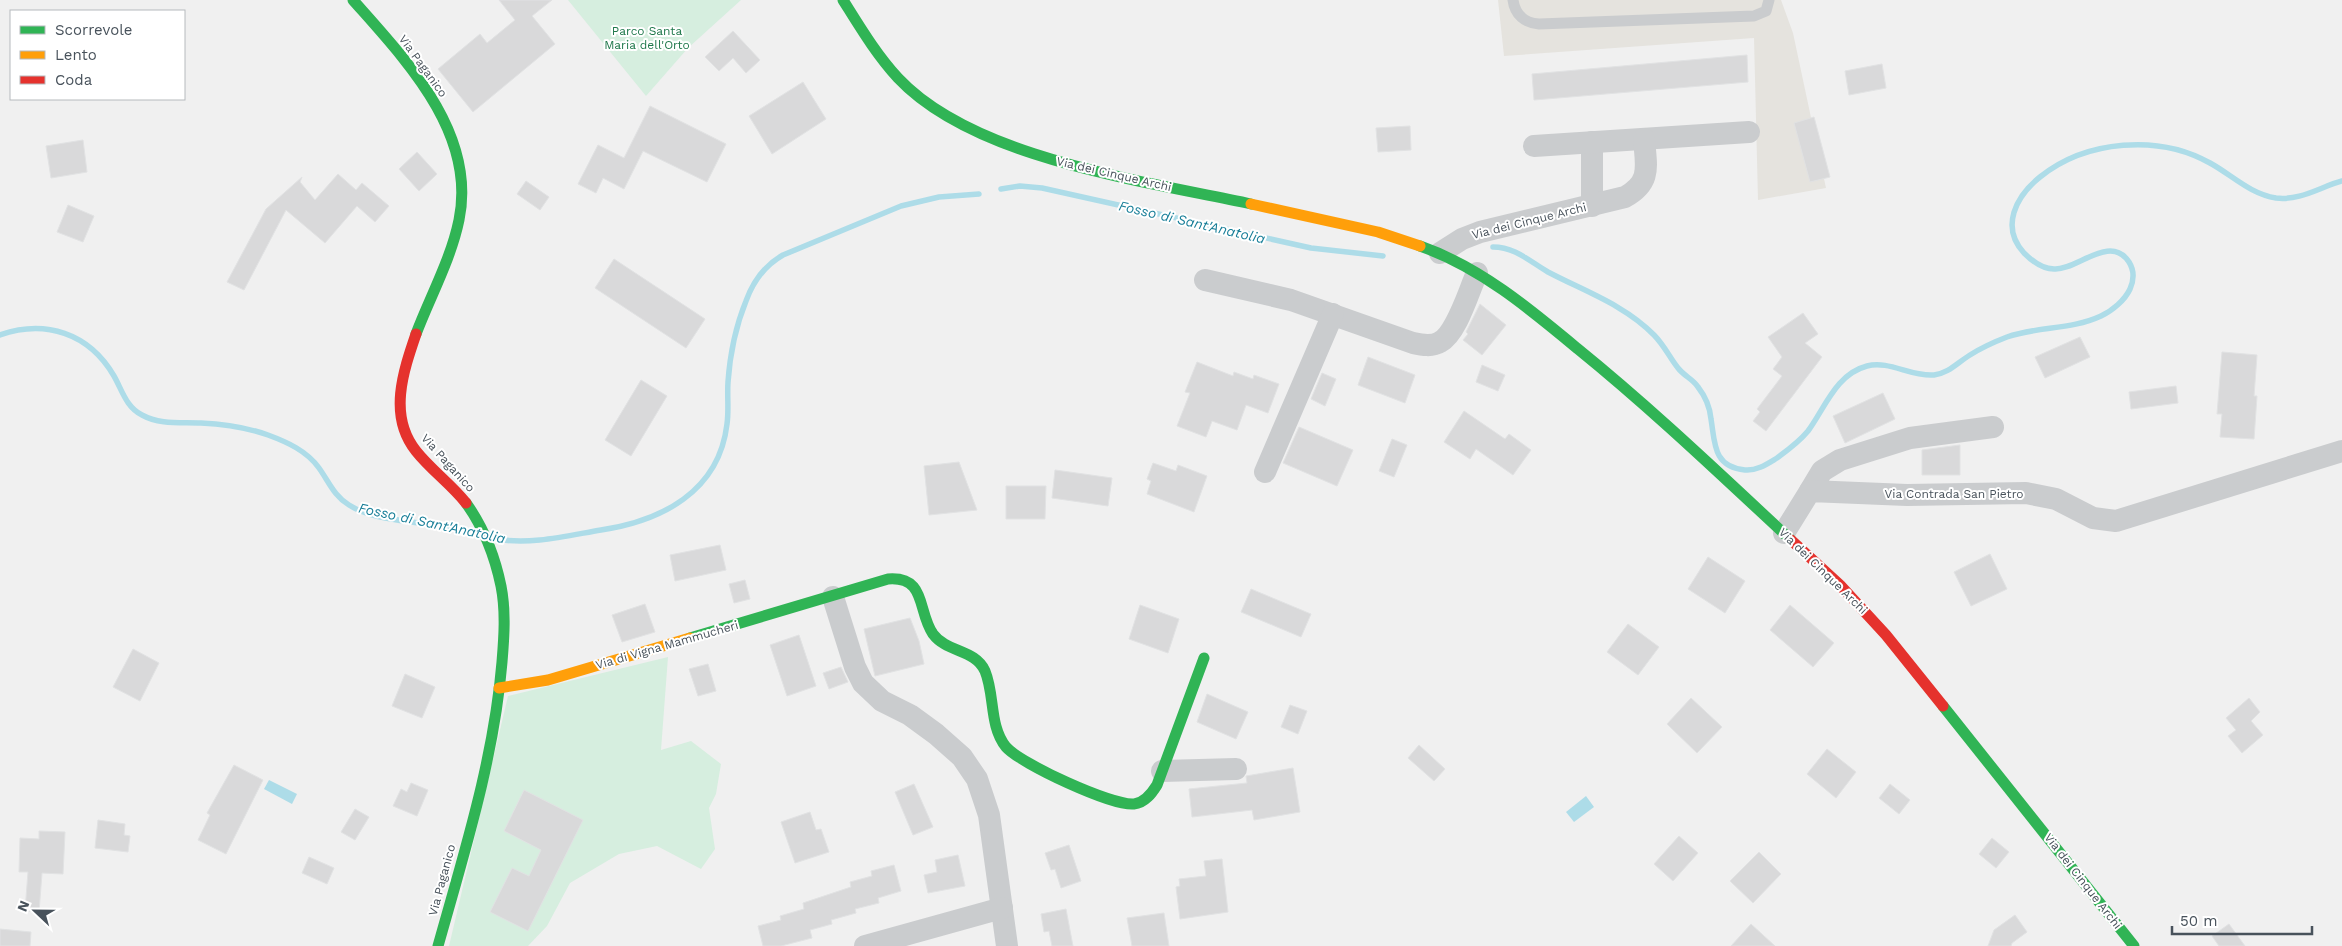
<svg xmlns="http://www.w3.org/2000/svg" width="2342" height="946" viewBox="0 0 2342 946" font-family="'Work Sans',sans-serif">
	<style>
		.commercial { fill: #e5e3de }
		.green { fill: #d6eedf }
		.water { fill: #addce8 }
		.lines { fill: none; stroke-linecap: round; stroke-linejoin: round }
		.stream { stroke: #addce8; stroke-width: 5.5 }
		.building { fill: #d9d9da; stroke: #e1e2e3 }
		.lane { stroke: #caccce; stroke-width: 11 }
		.street { stroke: #caccce; stroke-width: 22 }
		.fast { stroke: #30b455; stroke-width: 11 }
		.slow { stroke: #ff9f0a; stroke-width: 11 }
		.jam { stroke: #e5322d; stroke-width: 11 }
		.labels { text-anchor: middle; stroke-width: 4; stroke-linejoin: round; paint-order: stroke }
		.park-label { font-size: 12px; fill: #1e774a; stroke: #fff }
		.street-label { font-size: 12px; fill: #48525b; stroke: #fff }
		.water-label { font-size: 14px; font-style: italic; fill: #177e98; stroke: #fff }
	</style>
	<rect width="100%" height="100%" fill="#f0f0f0"/>
	<path class="commercial" d="M1498,0H1781L1793,33L1826,188L1758,200L1754,38L1504,56Z"/>
	<g class="green">
		<path d="M568,0H741L688,48L646,96Z"/>
		<path d="M668,657L661,750L691,741L721,764L716,794L709,808L715,849L701,869L657,846L619,854L570,883L547,926L528,946H449L508,696Z"/>
	</g>
	<g class="water">
		<path d="M269,780L297,794L292,804L264,789Z"/>
		<path d="M1586,796L1594,807L1574,822L1566,812Z"/>
	</g>
	<g class="lines">
		<g class="stream">
			<path d="M1001,189L1020,186L1042,188L1311,248L1383,256"/>
			<path d="M1493,247C1515,247 1529,261 1548,272C1584,291 1625,305 1654,335C1664,345 1670,358 1678,368C1684,376 1693,379 1698,387C1705,396 1710,408 1711,419C1715,443 1713,467 1745,470C1757,471 1767,464 1777,458C1788,450 1799,442 1808,431C1825,408 1836,374 1867,366C1889,360 1911,377 1934,375C1949,373 1957,363 1970,355C1981,348 1994,342 2007,337C2038,326 2071,330 2101,316C2112,311 2125,300 2130,289C2134,280 2134,270 2129,262C2110,233 2076,271 2054,269C2043,269 2032,261 2024,253C2000,227 2016,196 2040,177C2086,140 2159,134 2210,163C2232,175 2250,194 2276,198C2300,201 2320,187 2342,181"/>
			<path d="M0,335C45,319 89,333 114,376C122,390 126,407 142,415C160,425 181,422 201,423C223,424 248,428 268,435C287,442 307,451 319,468C329,482 334,496 349,505C371,519 401,520 426,524C443,526 459,530 475,534"/>
			<path d="M496,539C531,545 566,536 601,530C661,521 719,492 727,424C729,410 727,396 728,382C730,354 735,328 746,301C753,282 765,265 783,255L901,206L939,197L979,194"/>
		</g>
	</g>
	<g class="building">
		<path d="M499,0H552L532,16L555,44L473,112L438,69L480,34L487,43L515,20Z"/>
		<path d="M733,31L760,60L746,73L733,58L719,71L705,57Z"/>
		<path d="M1747,55L1748,82L1534,100L1532,74Z"/>
		<path d="M1882,64L1886,88L1849,95L1845,71Z"/>
		<path d="M803,82L826,119L772,154L749,116Z"/>
		<path d="M650,106L726,144L707,182L643,151L624,189L603,178L596,193L578,184L598,145L624,158Z"/>
		<path d="M1814,117L1830,177L1810,182L1794,123Z"/>
		<path d="M1410,126L1411,150L1378,152L1376,128Z"/>
		<path d="M83,140L87,172L51,178L46,146Z"/>
		<path d="M417,152L437,174L419,191L399,169Z"/>
		<path d="M338,174L356,190L362,183L389,206L375,222L357,206L325,243L286,210L244,290L227,282L266,209L302,177L300,182L315,200Z"/>
		<path d="M526,181L549,197L540,210L517,194Z"/>
		<path d="M68,205L94,216L83,242L57,232Z"/>
		<path d="M614,259L705,319L686,348L595,288Z"/>
		<path d="M1480,304L1506,325L1482,355L1463,340L1468,334L1466,332Z"/>
		<path d="M1803,313L1818,334L1805,343L1822,357L1766,431L1753,421L1760,412L1757,409L1782,376L1773,369L1782,357L1768,337Z"/>
		<path d="M2080,337L2090,357L2045,378L2035,357Z"/>
		<path d="M2222,352L2257,355L2254,396H2257L2254,439L2220,437L2222,414H2217Z"/>
		<path d="M1368,357L1415,375L1405,403L1358,385Z"/>
		<path d="M1197,362L1233,376L1234,372L1253,379L1254,375L1279,384L1268,413L1246,405L1237,430L1212,421L1206,437L1177,426L1190,393L1185,392Z"/>
		<path d="M1482,365L1505,375L1498,391L1476,382Z"/>
		<path d="M1322,373L1336,379L1325,406L1311,399Z"/>
		<path d="M641,380L667,396L631,456L605,440Z"/>
		<path d="M2176,386L2178,403L2131,409L2129,392Z"/>
		<path d="M1883,393L1895,419L1845,443L1833,416Z"/>
		<path d="M1464,411L1505,439L1509,434L1531,450L1513,475L1476,449L1470,459L1444,442Z"/>
		<path d="M1299,427L1353,450L1337,486L1283,463Z"/>
		<path d="M1392,439L1407,445L1394,477L1379,471Z"/>
		<path d="M1960,445V475H1922V450Z"/>
		<path d="M959,462L977,510L929,515L924,466Z"/>
		<path d="M1153,463L1176,471L1178,465L1207,476L1194,512L1147,494L1151,481L1147,479Z"/>
		<path d="M1055,470L1112,478L1108,506L1052,498Z"/>
		<path d="M1006,486H1046L1045,519H1006Z"/>
		<path d="M720,545L726,570L675,581L670,555Z"/>
		<path d="M1990,554L2007,589L1971,606L1954,572Z"/>
		<path d="M1708,557L1745,581L1725,613L1688,589Z"/>
		<path d="M745,580L750,599L734,603L729,584Z"/>
		<path d="M1251,589L1311,614L1301,637L1241,612Z"/>
		<path d="M645,604L655,632L622,642L612,615Z"/>
		<path d="M1140,605L1179,619L1168,653L1129,639Z"/>
		<path d="M1790,605L1834,643L1813,667L1770,630Z"/>
		<path d="M910,618L919,641L924,664L875,676L864,629Z"/>
		<path d="M1628,624L1659,647L1638,675L1607,652Z"/>
		<path d="M799,635L816,686L787,696L770,645Z"/>
		<path d="M133,649L159,663L140,701L113,687Z"/>
		<path d="M708,664L716,691L698,696L689,669Z"/>
		<path d="M841,667L848,682L829,689L823,673Z"/>
		<path d="M405,674L435,687L422,718L392,706Z"/>
		<path d="M1207,694L1248,712L1236,739L1197,722Z"/>
		<path d="M1691,698L1722,727L1697,753L1667,724Z"/>
		<path d="M2249,698L2260,712L2251,721L2263,735L2242,753L2228,736L2236,730L2226,718Z"/>
		<path d="M1290,705L1307,711L1298,734L1281,727Z"/>
		<path d="M1419,745L1445,769L1434,781L1408,758Z"/>
		<path d="M1827,749L1856,772L1836,798L1807,774Z"/>
		<path d="M234,765L263,780L226,854L198,840L210,815L207,813Z"/>
		<path d="M1293,768L1300,812L1254,820L1252,810L1192,817L1189,789L1247,783L1246,776Z"/>
		<path d="M411,783L428,790L417,816L393,806L401,789L407,792Z"/>
		<path d="M914,784L933,827L913,835L895,792Z"/>
		<path d="M1890,784L1910,800L1899,814L1879,798Z"/>
		<path d="M524,790L583,820L528,931L490,912L512,868L529,876L541,850L504,831Z"/>
		<path d="M355,809L369,817L355,840L341,832Z"/>
		<path d="M810,812L816,830L821,829L829,852L795,863L781,822Z"/>
		<path d="M98,820L125,824L124,835L130,836L128,852L95,848Z"/>
		<path d="M39,831L65,832L63,874L42,873L39,912L25,911L28,872H19L20,838L39,839Z"/>
		<path d="M1679,836L1698,853L1673,881L1654,864Z"/>
		<path d="M1992,838L2009,852L1996,868L1979,854Z"/>
		<path d="M1069,845L1081,881L1061,888L1055,869L1051,870L1045,853Z"/>
		<path d="M1759,852L1781,874L1753,903L1730,881Z"/>
		<path d="M958,855L965,886L928,893L924,875L937,872L935,860Z"/>
		<path d="M309,857L334,868L327,884L302,873Z"/>
		<path d="M1222,859L1228,912L1180,919L1176,887L1180,886L1179,879L1206,876L1204,861Z"/>
		<path d="M894,865L901,891L878,898L879,903L855,909L856,913L831,920L832,924L810,930L812,938L781,946H763L758,926L781,920L780,916L804,909L803,903L851,887L850,882L872,876L871,871Z"/>
		<path d="M1066,909L1073,946H1052L1049,931L1044,932L1041,914Z"/>
		<path d="M1164,913L1169,946H1132L1127,918Z"/>
		<path d="M2015,915L2027,932L2012,943L2011,946H1988L1994,930Z"/>
		<path d="M1751,924L1775,946H1731Z"/>
		<path d="M2229,924L2245,946H2219L2212,936Z"/>
		<path d="M0,929L31,932L30,946H0Z"/>
	</g>
	<g class="lines">
		<path class="lane" d="M1513,0C1515,15 1525,23 1539,24L1754,16L1766,11L1769,0"/>
		<g class="street">
			<path d="M1592,142V206"/>
			<path d="M1534,146L1749,132"/>
			<path d="M1440,253L1462,239L1480,232L1625,197C1652,182 1646,166 1644,139"/>
			<path d="M1205,280L1291,300L1413,343C1422,345 1432,347 1440,342C1457,333 1469,290 1477,273"/>
			<path d="M1265,472L1333,314"/>
			<path d="M1810,491L1822,471L1840,460L1910,438L1993,427"/>
			<path d="M1784,533L1810,491L1907,495L2026,493L2056,499L2093,518L2116,521L2342,451"/>
			<path d="M833,597L855,667L863,683L882,701L910,715L936,734L962,757L977,779L989,815L1007,946"/>
			<path d="M1162,771L1236,769"/>
			<path d="M865,946L1002,908"/>
		</g>
		<g class="fast">
			<path d="M353,0C406,60 477,133 459,220C451,259 430,297 416,334"/>
			<path d="M843,0C860,27 876,54 898,78C974,159 1145,181 1251,204"/>
			<path d="M1420,246C1480,267 1530,309 1578,349C1652,409 1721,475 1791,540"/>
			<path d="M690,638L888,579C927,576 917,611 933,634C947,653 975,649 985,671C995,695 989,726 1006,747C1021,764 1112,806 1134,804C1145,803 1152,793 1157,785L1204,658"/>
			<path d="M1943,706L2134,946"/>
			<path d="M438,946C464,853 494,759 502,662C504,638 506,611 501,586C495,557 484,528 466,503"/>
		</g>
		<g class="slow">
			<path d="M1251,204L1378,232L1420,246"/>
			<path d="M499,688L548,680L690,638"/>
		</g>
		<g class="jam">
			<path d="M416,334C403,372 388,416 416,451C431,470 451,484 466,503"/>
			<path d="M1791,540L1840,585L1886,635L1943,706"/>
		</g>
	</g>
	<g class="labels">
		<g class="park-label">
			<text x="647" y="35">Parco Santa<tspan x="647" dy="14">Maria dell'Orto</tspan></text>
		</g>
		<g class="street-label">
			<text transform="translate(423 66) rotate(54)" y="4">Via Paganico</text>
			<text transform="translate(1114 174) rotate(13)" y="4">Via dei Cinque Archi</text>
			<text transform="translate(1529 221) rotate(-14)" y="4">Via dei Cinque Archi</text>
			<text transform="translate(448 463) rotate(48)" y="4">Via Paganico</text>
			<text x="1954" y="498">Via Contrada San Pietro</text>
			<text transform="translate(1823 571) rotate(44)" y="4">Via dei Cinque Archi</text>
			<text transform="translate(667 645) rotate(-16)" y="4">Via di Vigna Mammucheri</text>
			<text transform="translate(442 880) rotate(-75)" y="4">Via Paganico</text>
			<text transform="translate(2083 881) rotate(52)" y="4">Via dei Cinque Archi</text>
		</g>
		<g class="water-label">
			<text transform="translate(1192 222) rotate(13)" y="5">Fosso di Sant'Anatolia</text>
			<text transform="translate(432 523) rotate(12)" y="5">Fosso di Sant'Anatolia</text>
		</g>
	</g>
	<rect x="10" y="10" width="175" height="90" fill="#ffffff" stroke="#b6babd"/>
	<rect x="20" y="26" width="25" height="8" fill="#30b455" stroke="#b6babd"/>
	<text x="55" y="35" font-size="15" fill="#48525b">Scorrevole</text>
	<rect x="20" y="51" width="25" height="8" fill="#ff9f0a" stroke="#b6babd"/>
	<text x="55" y="60" font-size="15" fill="#48525b">Lento</text>
	<rect x="20" y="76" width="25" height="8" fill="#e5322d" stroke="#b6babd"/>
	<text x="55" y="85" font-size="15" fill="#48525b">Coda</text>
	<g transform="translate(35 911) rotate(292)" stroke="#ffffff" stroke-width="4" paint-order="stroke">
	<path d="M0-4L9 19L0 12L-9 19Z" fill="#48525b"/>
	<text y="-8" font-size="14" font-weight="bold" text-anchor="middle" fill="#48525b">N</text>
	</g>
	<path d="M2172 926v8h140v-8" fill="none" stroke="#48525b" stroke-width="2.5"/>
	<text x="2180" y="926" font-size="15" fill="#48525b" stroke="#ffffff" stroke-width="4" paint-order="stroke">50 m</text>
</svg>
